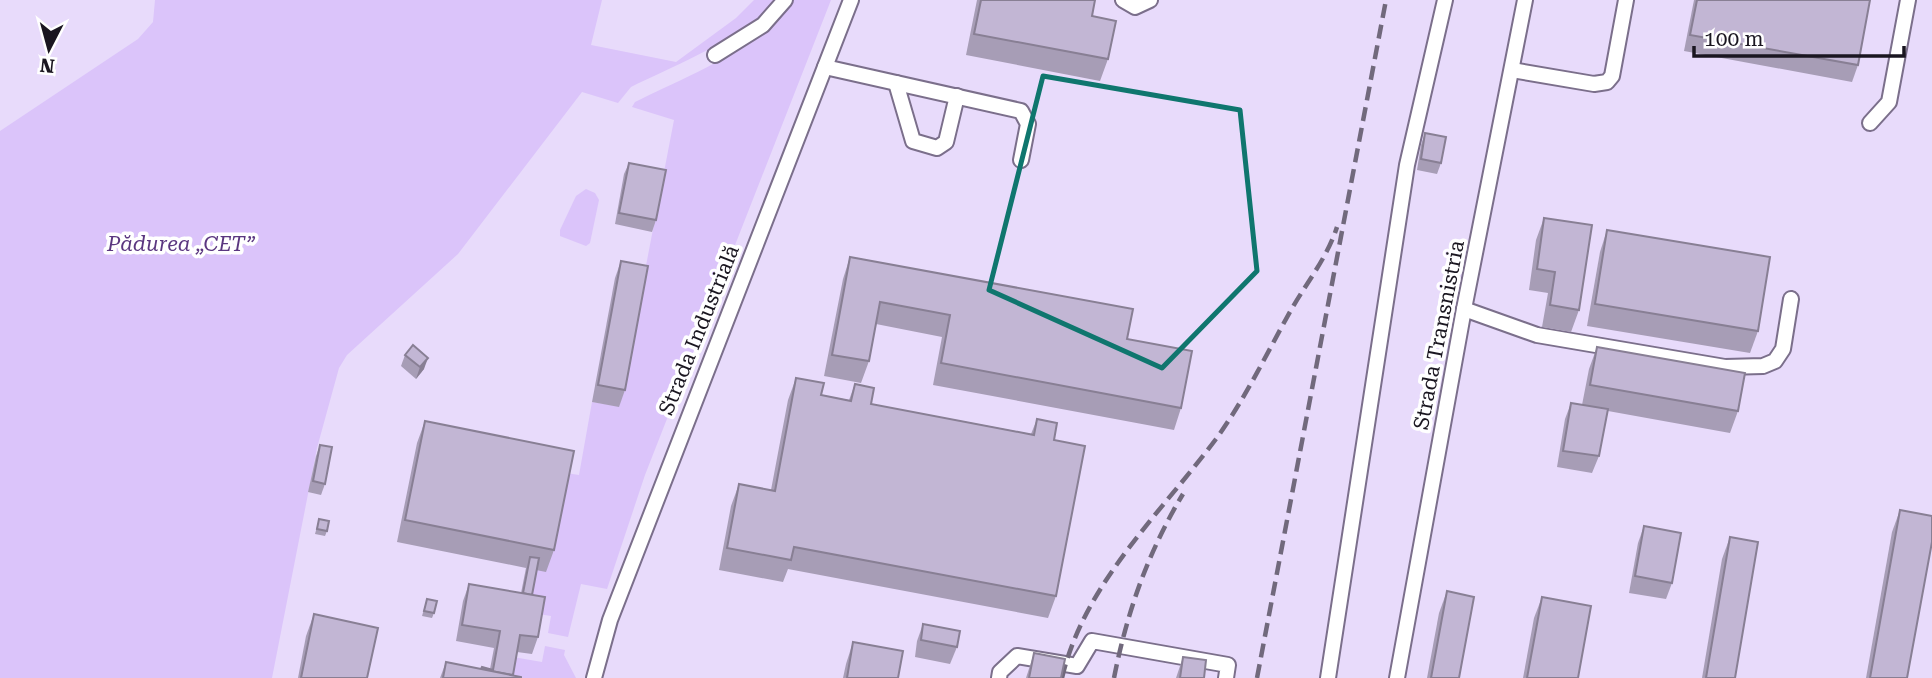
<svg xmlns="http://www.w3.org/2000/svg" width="1932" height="678" viewBox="0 0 1932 678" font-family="'Roboto Serif',serif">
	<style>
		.green { fill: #dbc4fa }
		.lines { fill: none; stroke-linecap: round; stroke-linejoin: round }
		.minor-casing { stroke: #7b6f8b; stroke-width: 18 }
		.minor { stroke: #fff; stroke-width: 14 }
		.rail { stroke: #71697c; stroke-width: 4.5; stroke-dasharray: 14 7; stroke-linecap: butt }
		.wall { fill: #a79db6 }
		.shaded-wall { fill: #887f94 }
		.building { fill: #c2b6d4; stroke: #887f94; stroke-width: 2 }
		.marked { fill: none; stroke: #0f766e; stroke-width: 5; stroke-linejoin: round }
		.labels { text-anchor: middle; stroke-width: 7; stroke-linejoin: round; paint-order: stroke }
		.park-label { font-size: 21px; font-style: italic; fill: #5b3780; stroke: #fff }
		.street-label { font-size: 21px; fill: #1a1620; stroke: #fff }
	</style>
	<rect width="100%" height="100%" fill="#e8dbfb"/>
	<g class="green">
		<path d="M155,0H602L591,45L676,62L736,18L754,0H775C750,36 671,67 631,87L618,103L582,92L458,254L347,355L339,368L317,448L272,678H0V131L138,39L153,22Z"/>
		<path d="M792,0H831L645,475L607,589L581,584L568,637L548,633L551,616L526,612L534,570L566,473L579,475L592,402L619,406L674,120L632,107L635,102C678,80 771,44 792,0Z"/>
		<path d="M586,189L595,193L599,200L590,243L586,246L560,236V230L576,196Z"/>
		<path d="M545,646L565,650L564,655L576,678H509L513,657L542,662Z"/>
	</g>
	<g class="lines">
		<defs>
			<g id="minor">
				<path d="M1123,0L1135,7L1150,0"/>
				<path d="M715,55L763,25L785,0"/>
				<path d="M825,67L1021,111L1028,124L1021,160"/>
				<path d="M1512,70L1594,84L1607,82L1612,76L1626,0"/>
				<path d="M896,83L913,141L937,148L946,142L957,96"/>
				<path d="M1870,123L1889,102L1908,0"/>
				<path d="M1464,309L1537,335L1725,367L1763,366L1775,361L1783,349L1791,299"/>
				<path d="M594,678L610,620L851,0"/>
				<path d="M999,678L1000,672L1017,656L1077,666L1092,641L1228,665L1226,678"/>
				<path d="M1328,678L1407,165L1445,0"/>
				<path d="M1397,678L1464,309L1525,0"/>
			</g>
		</defs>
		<use href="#minor" class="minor-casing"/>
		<use href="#minor" class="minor"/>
		<g class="rail">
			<path d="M1062,678C1084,584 1160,514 1216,439C1245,399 1267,353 1291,310C1307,282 1327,258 1337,227"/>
			<path d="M1114,678C1127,612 1148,552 1183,494"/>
			<path d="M1257,678L1386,0"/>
		</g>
	</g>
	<g class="wall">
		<path d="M977,0H1095L1092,16L1108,59L1100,81L966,55Z"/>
		<path d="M1694,0H1870L1858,65L1852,82L1684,51Z"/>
		<path d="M1425,133L1441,163L1437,174L1417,170L1421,145Z"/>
		<path d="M629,163L656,220L652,232L615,224L624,174Z"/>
		<path d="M1544,218L1579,310L1571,332L1542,327L1548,293L1529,290L1536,240Z"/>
		<path d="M1607,230L1758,331L1750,353L1587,326L1600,252Z"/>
		<path d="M850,257L1127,339L1181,408L1174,430L933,385L942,337L876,324L869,361L861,383L824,376L843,279Z"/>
		<path d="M621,261L625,390L619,407L592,402L615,278Z"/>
		<path d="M1597,347L1738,411L1730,433L1608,411L1599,456L1592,473L1557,467L1565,419L1571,403L1582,405L1589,369Z"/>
		<path d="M405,355L424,369L416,379L401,366Z"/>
		<path d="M796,378L821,395L849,400L855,384L871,404L1031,434L1037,419L1054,440L1056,596L1048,618L788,569L783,582L719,570L731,506L739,484L771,490L788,400Z"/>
		<path d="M425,421L554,550L546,572L536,570L532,595L538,637L532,654L517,652L513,675L521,678H440L446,662L481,669H490L494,648L456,641L463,601L469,584L521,593L526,568L397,542L417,443Z"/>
		<path d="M320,445L325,484L321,495L308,492L316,456Z"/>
		<path d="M1900,510L1907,678H1866L1892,532Z"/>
		<path d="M319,519L327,531L325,536L315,534Z"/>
		<path d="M1644,526L1672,583L1666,599L1629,593L1638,543Z"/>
		<path d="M1730,537L1735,678H1702L1722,559Z"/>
		<path d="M1447,591L1459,678H1427L1439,613Z"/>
		<path d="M1542,597L1578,678H1523L1534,618Z"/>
		<path d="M427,599L434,613L432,618L422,616Z"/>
		<path d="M314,614L367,678H298L306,636Z"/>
		<path d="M923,624L957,647L950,664L915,657L917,641Z"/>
		<path d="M853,642L898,678H843L846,664Z"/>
		<path d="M1034,653L1061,678H1026Z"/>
		<path d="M1183,657L1204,678H1176Z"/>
	</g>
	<path class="shaded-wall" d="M428,358L424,369L416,379L420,367Z"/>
	<g class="building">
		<path d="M981,0H1095L1092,16L1116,21L1108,59L974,34Z"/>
		<path d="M1697,0H1870L1858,65L1690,35Z"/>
		<path d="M1425,133L1446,137L1441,163L1421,159Z"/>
		<path d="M629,163L666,170L656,220L619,213Z"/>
		<path d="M1544,218L1592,225L1579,310L1550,305L1555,272L1537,269Z"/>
		<path d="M1607,230L1770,257L1758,331L1595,304Z"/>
		<path d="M850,257L1133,309L1127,339L1192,351L1181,408L941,363L950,315L880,302L869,361L832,355Z"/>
		<path d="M621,261L648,266L625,390L598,385Z"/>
		<path d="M413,345L428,358L420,367L405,355Z"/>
		<path d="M1597,347L1745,373L1738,411L1590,385Z"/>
		<path d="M796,378L824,383L821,395L851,401L855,384L874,388L871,404L1034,435L1037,419L1057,423L1054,440L1085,446L1056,596L794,547L791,560L727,548L739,484L775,491Z"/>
		<path d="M1571,403L1608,409L1599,456L1563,451Z"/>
		<path d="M425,421L574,451L554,550L405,520Z"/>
		<path d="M320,445L332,447L325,484L313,481Z"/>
		<path d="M1900,510L1932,516V542L1907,678H1870Z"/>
		<path d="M319,519L329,521L327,531L317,529Z"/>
		<path d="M1644,526L1681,533L1672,583L1635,576Z"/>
		<path d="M1730,537L1758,542L1735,678H1706Z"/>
		<path d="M530,557L539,558L532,595L523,593Z"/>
		<path d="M469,584L545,597L538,637L520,635L513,675L481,669L482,667L493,670L500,631L462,625Z"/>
		<path d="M1447,591L1474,597L1459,678H1431Z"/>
		<path d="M1542,597L1591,606L1578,678H1527Z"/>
		<path d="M427,599L437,601L434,613L424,611Z"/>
		<path d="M314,614L378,628L367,678H301Z"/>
		<path d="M923,624L960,631L957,647L921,640Z"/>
		<path d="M853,642L903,651L898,678H847Z"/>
		<path d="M1034,653L1065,659L1061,678H1029Z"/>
		<path d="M1183,657L1206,660L1204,678H1180Z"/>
		<path d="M446,662L521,677V678H443Z"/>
	</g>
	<path class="marked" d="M1043,76L1240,110L1257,271L1162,368L989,290Z"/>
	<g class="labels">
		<g class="park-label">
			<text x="181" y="251">Pădurea „CET”</text>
		</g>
		<g class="street-label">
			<text transform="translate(699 330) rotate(-68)" y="7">Strada Industrială</text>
			<text transform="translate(1439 335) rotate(-79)" y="7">Strada Transnistria</text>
		</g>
	</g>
	<g transform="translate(49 49) rotate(186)" stroke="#ffffff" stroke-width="5" paint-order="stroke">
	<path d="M0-5L12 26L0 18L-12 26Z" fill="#1a1620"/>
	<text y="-10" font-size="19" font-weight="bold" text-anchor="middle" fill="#1a1620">N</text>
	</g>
	<path d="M1694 46v10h210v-10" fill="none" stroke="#1a1620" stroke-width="3.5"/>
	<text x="1704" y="46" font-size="21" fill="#1a1620" stroke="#ffffff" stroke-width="5" paint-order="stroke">100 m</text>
</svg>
